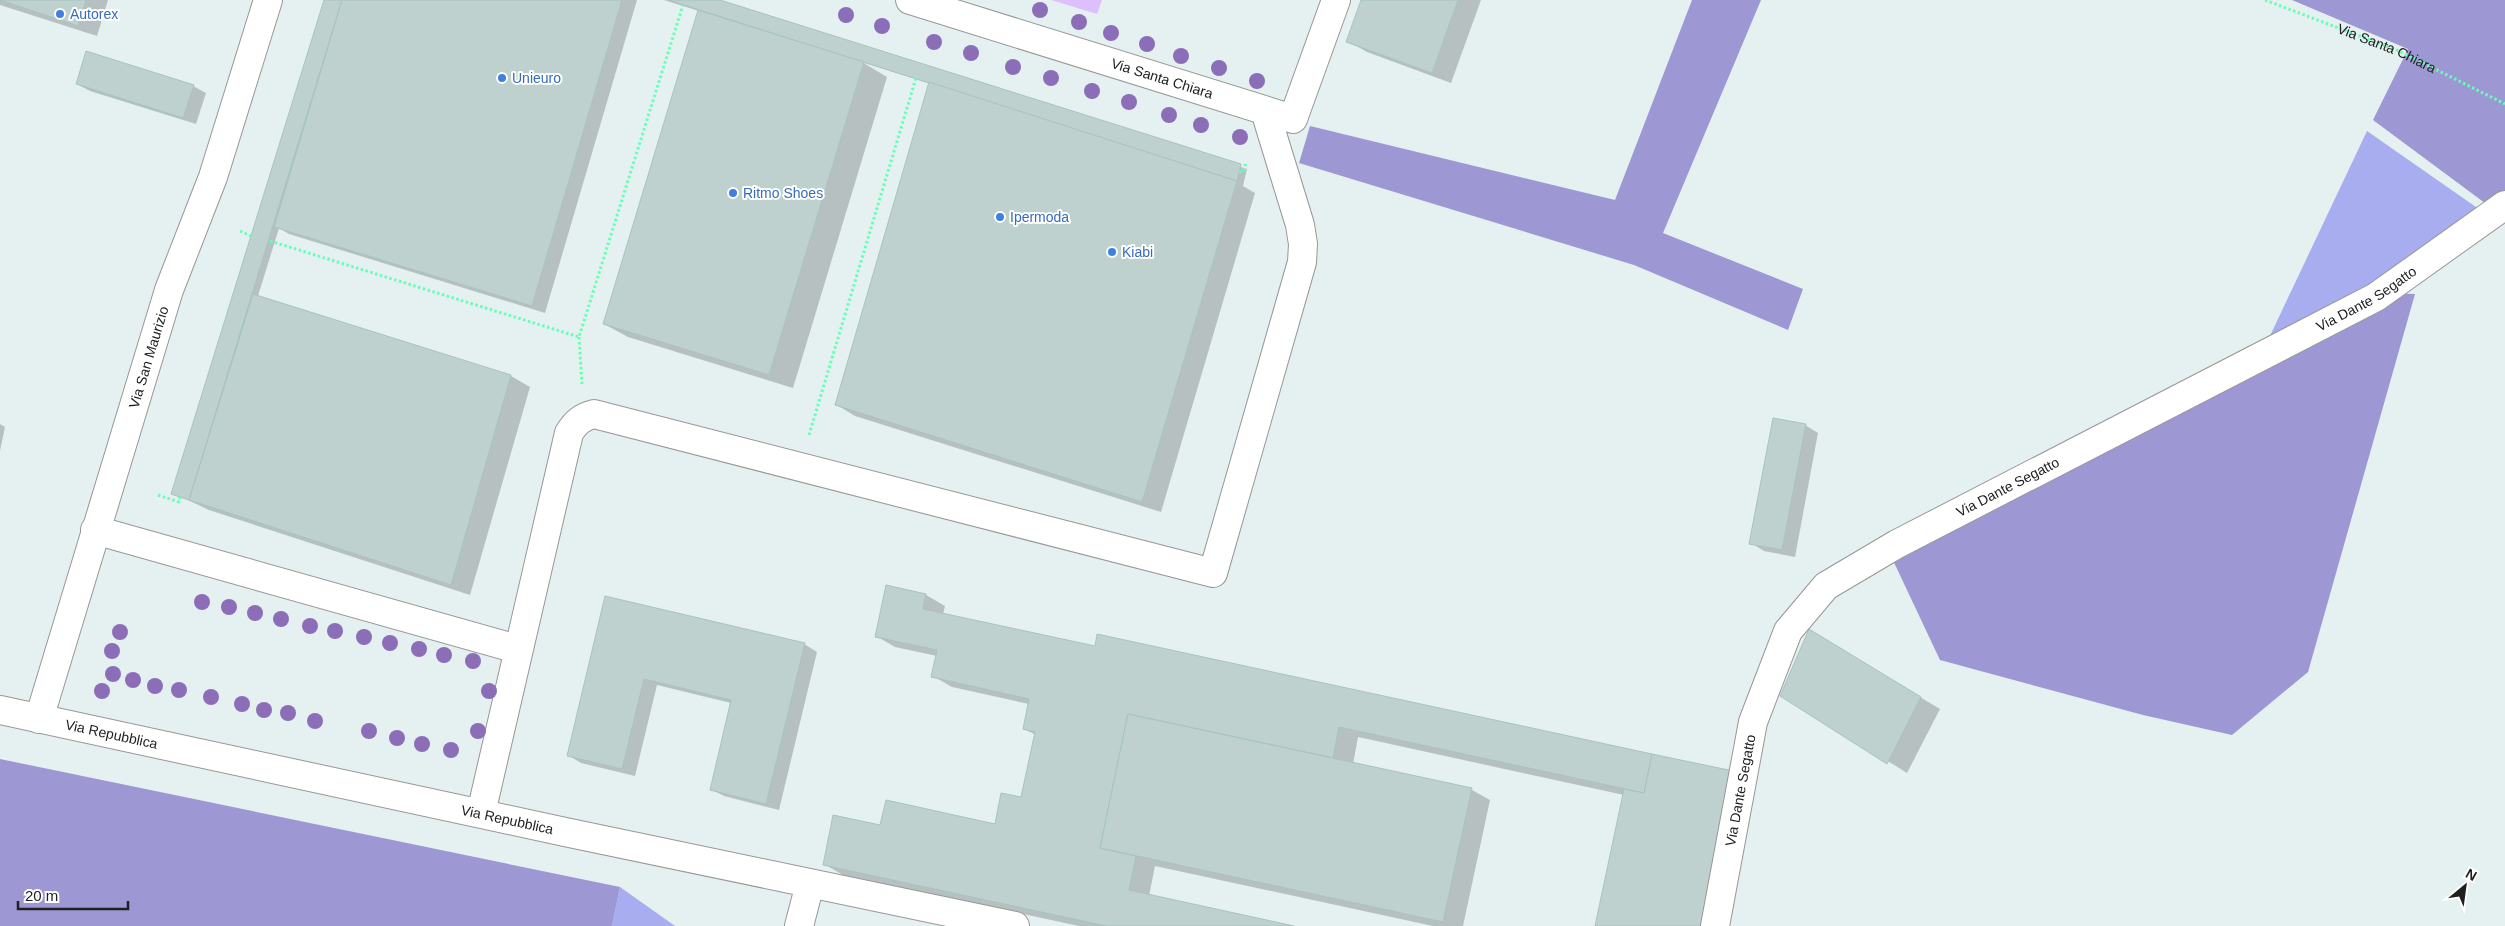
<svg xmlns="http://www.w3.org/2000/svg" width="2505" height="926" viewBox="0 0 2505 926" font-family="Arial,sans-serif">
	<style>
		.grass { fill: #a7adef }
		.forest { fill: #9d97d4 }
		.park { fill: #debffe }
		.shadow { fill: #0003 }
		.building { fill: #bed1ce; stroke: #a6c4bf }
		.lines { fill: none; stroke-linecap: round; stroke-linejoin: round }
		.minor-casing { stroke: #979797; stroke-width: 30 }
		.path { stroke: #68ffb5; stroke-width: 3; stroke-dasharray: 2.5 2.5; stroke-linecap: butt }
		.minor { stroke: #fff; stroke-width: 28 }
		.tree { fill: #8c6db8 }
		.shop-dot { fill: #3f7fe0; stroke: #fff; stroke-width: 2 }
		.labels { text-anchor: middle; stroke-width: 4; stroke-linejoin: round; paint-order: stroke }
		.shop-label { font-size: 14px; fill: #366cbe; stroke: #fff; text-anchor: start }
		.street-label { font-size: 14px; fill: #202020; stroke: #fff }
	</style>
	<rect width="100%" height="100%" fill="#e5f0f1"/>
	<g class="grass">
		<path d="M2367,131L2486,214L2260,357Z"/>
		<path d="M620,887L675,926H612Z"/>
	</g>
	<g class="forest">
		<path d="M1692,0H1761L1663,233L1803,289L1788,330L1634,265L1299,163L1310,126L1615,200Z"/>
		<path d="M2292,0H2505V200L2493,209L2373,120L2408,49Z"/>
		<path d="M2386,293L2415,294L2308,672L2232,735L2143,715L1940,660L1890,554Z"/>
		<path d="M0,759L620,887L612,926H0Z"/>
	</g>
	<path class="park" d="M1051,0H1102L1097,14Z"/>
	<g class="shadow">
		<path d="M0,0H108L97,36L0,5Z"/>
		<path d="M325,0H637L545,313L289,234L279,228L258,296L511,376L530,387L470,595L209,510L173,493Z"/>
		<path d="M664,0H716L1247,169L1243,186L1255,193L1161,512L855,416L837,405L930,83L862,62L887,77L793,388L628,337L604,324L699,11Z"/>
		<path d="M1362,0H1481L1451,83L1367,52L1348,41Z"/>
		<path d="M77,84L193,86L206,93L196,124L90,91Z"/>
		<path d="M0,424L5,427L0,451Z"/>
		<path d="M1805,425L1818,433L1795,557L1764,551L1751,543Z"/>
		<path d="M887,587L926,595L945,606L943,614L1096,647L1737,774L1756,784L1726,926H1596L1624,795L1358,737L1353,764L1472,790L1490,800L1463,926H1433L1155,866L1149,896L1288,926H1079L843,875L824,864L881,827L996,826L1022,798L1036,735L1024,729L1029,704L952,687L933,676L937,656L895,647L876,636Z"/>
		<path d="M606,597L804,644L817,652L779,810L724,796L711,789L731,703L657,685L635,776L581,763L568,755Z"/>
		<path d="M1828,642L1940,709L1907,773L1782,695Z"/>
	</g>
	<g class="building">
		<path d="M0,0H86L78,26Z"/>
		<path d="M324,0H342L189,500L171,494Z"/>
		<path d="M342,0H622L532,306L274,227Z"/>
		<path d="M668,0H720L1241,164L1237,181Z"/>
		<path d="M1361,0H1458L1432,73L1346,42Z"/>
		<path d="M698,10L864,62L769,375L603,324Z"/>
		<path d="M86,51L194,85L183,118L76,84Z"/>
		<path d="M929,82L1237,181L1142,502L835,405Z"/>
		<path d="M253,294L511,375L451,585L189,500Z"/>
		<path d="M1773,418L1806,424L1782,550L1749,544Z"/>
		<path d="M886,585L926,594L923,609L1095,646L1097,634L1652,754L1644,793L1339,727L1333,758L1128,714L1100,848L1136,856L1129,890L1294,926H1106L823,865L833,815L880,825L886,800L995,824L1001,793L1021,797L1035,732L1023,729L1029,699L931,677L937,650L875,637Z"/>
		<path d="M605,596L805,643L766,804L710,790L731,700L644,679L622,769L567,756Z"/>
		<path d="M1809,629L1921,697L1887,764L1780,696Z"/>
		<path d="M1128,714L1472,788L1443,922L1100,848Z"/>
		<path d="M1652,754L1738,772L1705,926H1595L1624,789L1644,793Z"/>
	</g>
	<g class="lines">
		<defs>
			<g id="minor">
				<path id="s2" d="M910,0L1293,119L1336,0"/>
				<path d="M95,530L517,649"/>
				<path id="s3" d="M0,710L565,832L1015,926"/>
				<path id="s4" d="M39,719L169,290L213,177L268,0"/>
				<path d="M481,813L569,433C576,422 582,417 594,414L1213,573L1302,262L1303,244L1300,225L1265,111"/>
				<path d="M799,926L810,884"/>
				<path id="s5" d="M1715,926L1753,722L1788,631L1826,586L1897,544L2376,297L2505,205"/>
			</g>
		</defs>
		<use href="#minor" class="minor-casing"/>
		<g class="path">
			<path id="s1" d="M2265,0L2399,51L2505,104"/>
			<path d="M1239,172H1243L1246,163"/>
			<path d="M240,231L251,236"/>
			<path d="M270,241L579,337L683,5"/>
			<path d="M579,337L582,384"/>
			<path d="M809,435L916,78"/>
			<path d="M158,495L179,502L180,497"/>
		</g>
		<use href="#minor" class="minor"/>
	</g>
	<g class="tree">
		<circle cx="1040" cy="10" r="8"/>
		<circle cx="846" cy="15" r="8"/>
		<circle cx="1079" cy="22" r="8"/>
		<circle cx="882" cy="26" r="8"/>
		<circle cx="1111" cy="33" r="8"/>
		<circle cx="934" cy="42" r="8"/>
		<circle cx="1147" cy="44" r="8"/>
		<circle cx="971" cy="53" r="8"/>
		<circle cx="1181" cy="56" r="8"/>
		<circle cx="1013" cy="67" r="8"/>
		<circle cx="1219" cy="68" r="8"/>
		<circle cx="1051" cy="78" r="8"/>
		<circle cx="1257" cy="81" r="8"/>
		<circle cx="1092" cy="91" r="8"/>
		<circle cx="1129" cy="102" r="8"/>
		<circle cx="1169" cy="115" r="8"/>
		<circle cx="1201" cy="125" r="8"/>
		<circle cx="1240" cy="137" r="8"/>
		<circle cx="202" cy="602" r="8"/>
		<circle cx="229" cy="607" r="8"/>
		<circle cx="255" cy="613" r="8"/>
		<circle cx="281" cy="619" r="8"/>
		<circle cx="310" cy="626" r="8"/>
		<circle cx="335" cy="631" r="8"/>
		<circle cx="120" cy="632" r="8"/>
		<circle cx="364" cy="637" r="8"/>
		<circle cx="390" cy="643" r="8"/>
		<circle cx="419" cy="649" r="8"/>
		<circle cx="112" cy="651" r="8"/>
		<circle cx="444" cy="655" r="8"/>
		<circle cx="473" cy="661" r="8"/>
		<circle cx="113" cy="674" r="8"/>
		<circle cx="133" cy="680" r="8"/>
		<circle cx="155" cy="686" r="8"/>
		<circle cx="179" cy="690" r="8"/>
		<circle cx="102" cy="691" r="8"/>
		<circle cx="489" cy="691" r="8"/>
		<circle cx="211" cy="697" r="8"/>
		<circle cx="242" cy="704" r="8"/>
		<circle cx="264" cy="710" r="8"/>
		<circle cx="288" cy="713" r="8"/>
		<circle cx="315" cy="721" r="8"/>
		<circle cx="369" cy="731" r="8"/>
		<circle cx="478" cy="731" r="8"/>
		<circle cx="397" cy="738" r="8"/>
		<circle cx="422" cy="744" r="8"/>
		<circle cx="451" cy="750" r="8"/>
	</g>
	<g class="shop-dot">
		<circle cx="60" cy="14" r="5"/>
		<circle cx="502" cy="78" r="5"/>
		<circle cx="733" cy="193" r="5"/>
		<circle cx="1000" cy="217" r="5"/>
		<circle cx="1112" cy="252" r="5"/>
	</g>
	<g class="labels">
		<g class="shop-label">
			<text x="70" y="19">Autorex</text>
			<text x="512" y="83">Unieuro</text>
			<text x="743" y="198">Ritmo Shoes</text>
			<text x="1010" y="222">Ipermoda</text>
			<text x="1122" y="257">Kiabi</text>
		</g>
		<g class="street-label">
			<text dy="5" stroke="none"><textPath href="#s1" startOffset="131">Via Santa Chiara</textPath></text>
			<text dy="5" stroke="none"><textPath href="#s2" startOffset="264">Via Santa Chiara</textPath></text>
			<text dy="5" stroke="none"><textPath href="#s5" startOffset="976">Via Dante Segatto</textPath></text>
			<text dy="5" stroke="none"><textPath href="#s4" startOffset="378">Via San Maurizio</textPath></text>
			<text dy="5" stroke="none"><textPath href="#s5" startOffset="571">Via Dante Segatto</textPath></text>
			<text dy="5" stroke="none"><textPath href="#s3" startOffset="114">Via Repubblica</textPath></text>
			<text dy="5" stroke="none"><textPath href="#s5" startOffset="138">Via Dante Segatto</textPath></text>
			<text dy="5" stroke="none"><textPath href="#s3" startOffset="519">Via Repubblica</textPath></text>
		</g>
	</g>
	<g transform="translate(2465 886) rotate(29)" stroke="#ffffff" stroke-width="4" paint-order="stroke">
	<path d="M0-4L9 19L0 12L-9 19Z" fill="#202020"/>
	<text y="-8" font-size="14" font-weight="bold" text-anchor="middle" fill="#202020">N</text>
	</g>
	<path d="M18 901v8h110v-8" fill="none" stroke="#202020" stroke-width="2.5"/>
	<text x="25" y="901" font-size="15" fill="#202020" stroke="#ffffff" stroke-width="4" paint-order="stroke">20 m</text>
</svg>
